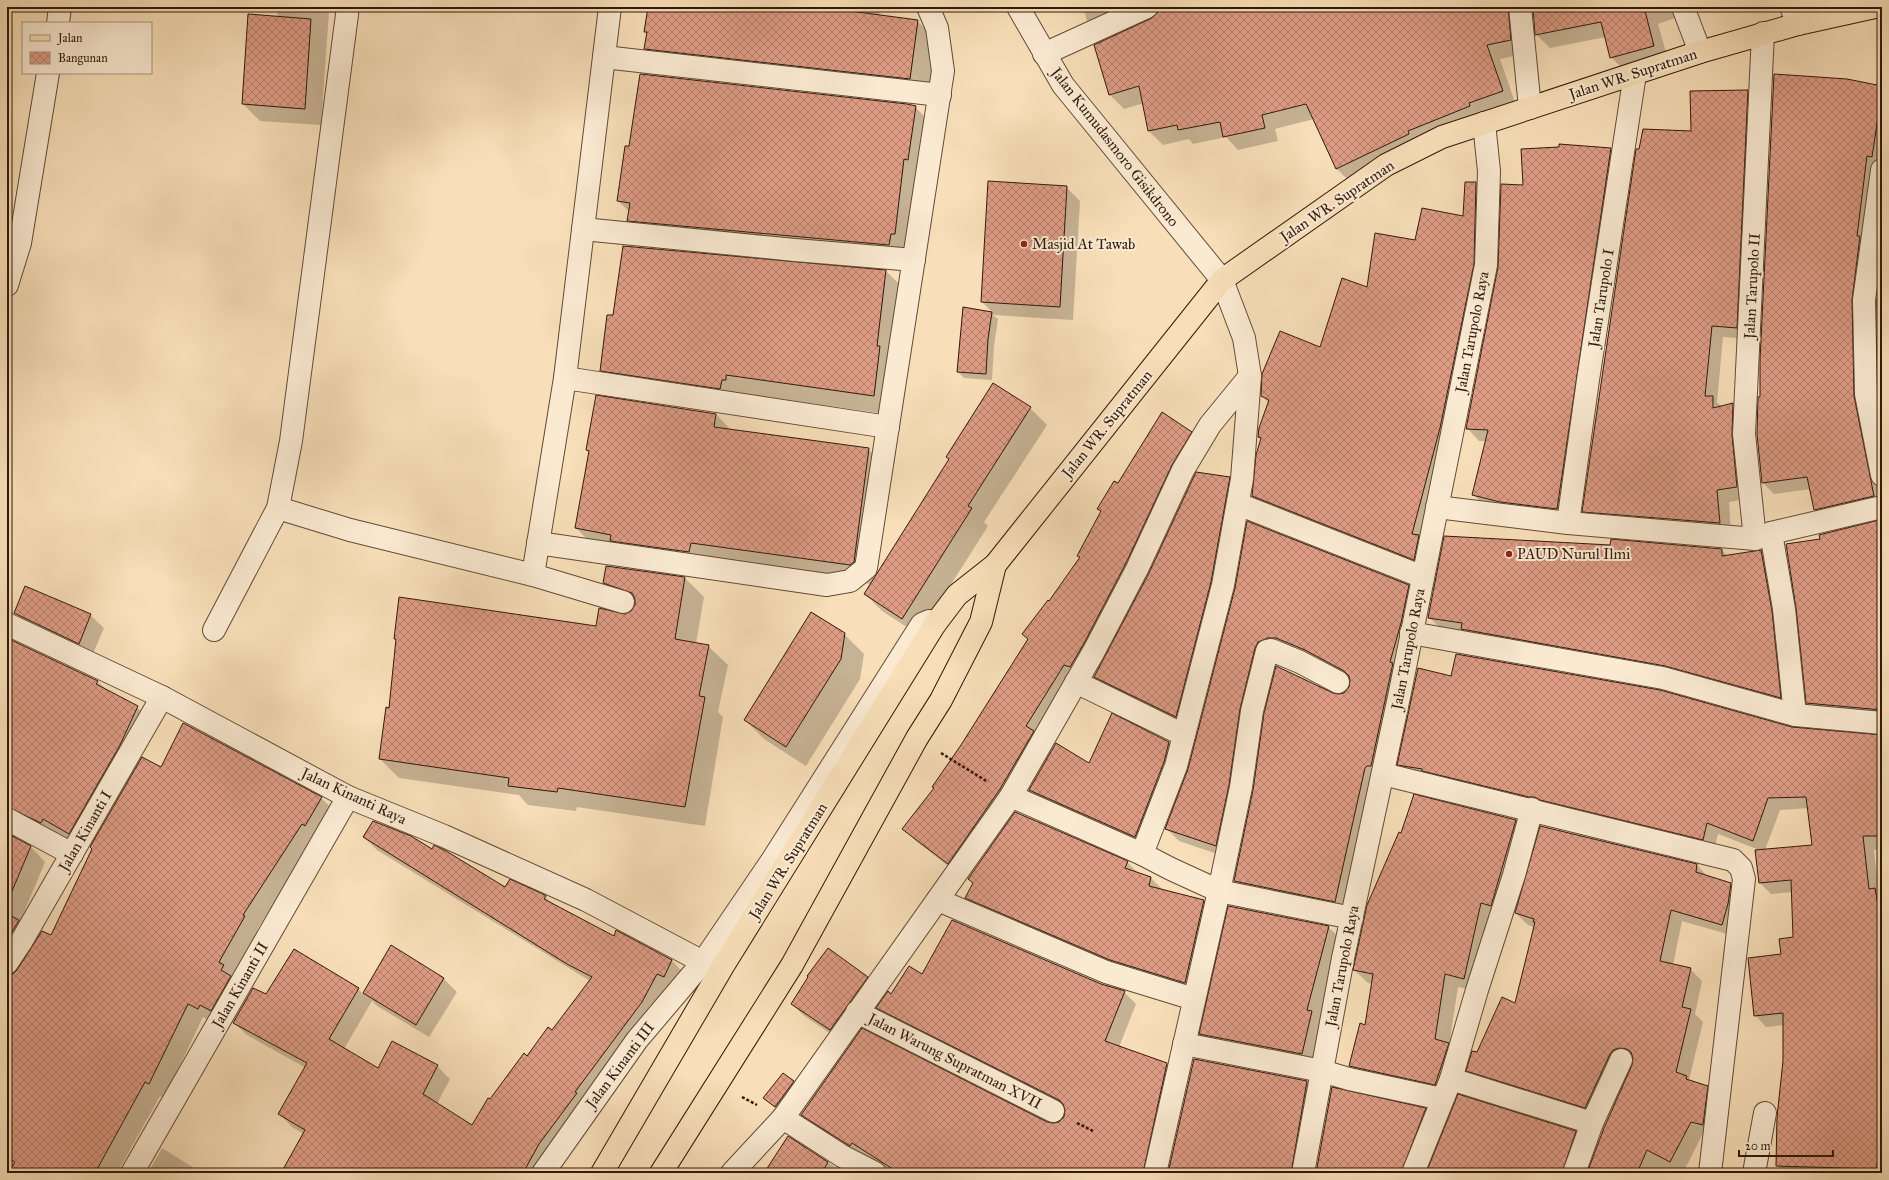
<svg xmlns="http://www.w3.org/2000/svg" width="1889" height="1180" viewBox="0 0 1889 1180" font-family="'IM FELL Great Primer',serif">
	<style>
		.shadow { fill: #0003; fill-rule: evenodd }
		.building { fill: url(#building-cross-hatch); stroke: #30190b }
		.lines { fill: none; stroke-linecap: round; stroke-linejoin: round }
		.minor-casing { stroke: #624a36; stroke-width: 24 }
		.major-casing { stroke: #30190b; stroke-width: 24 }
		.path { stroke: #30190b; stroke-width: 2.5; stroke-dasharray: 3 2; stroke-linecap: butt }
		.minor { stroke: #faead2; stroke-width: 22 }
		.major { stroke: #f8dfb9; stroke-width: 22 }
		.poi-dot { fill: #8f2418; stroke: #faead2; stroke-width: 1.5 }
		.labels { text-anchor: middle; stroke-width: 4; stroke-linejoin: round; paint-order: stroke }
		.street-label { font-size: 15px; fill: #30190b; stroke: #faead2 }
		.poi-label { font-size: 15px; fill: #30190b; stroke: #faead2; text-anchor: start }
	</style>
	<defs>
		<pattern id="building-cross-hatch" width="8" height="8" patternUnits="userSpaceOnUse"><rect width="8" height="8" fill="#de9c85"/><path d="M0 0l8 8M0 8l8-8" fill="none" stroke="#b47e6b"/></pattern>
	</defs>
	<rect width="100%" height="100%" fill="#f8dfb9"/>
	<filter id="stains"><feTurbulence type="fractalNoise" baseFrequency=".005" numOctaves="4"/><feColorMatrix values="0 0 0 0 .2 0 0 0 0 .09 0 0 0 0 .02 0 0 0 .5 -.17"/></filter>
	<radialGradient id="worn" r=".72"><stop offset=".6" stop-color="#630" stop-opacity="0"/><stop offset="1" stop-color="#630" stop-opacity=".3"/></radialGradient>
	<g class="shadow">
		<path d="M278,7H335V13L329,12L321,125L260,121L243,104L277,17Z"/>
		<path d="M649,7H880L879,16L917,21L936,39L929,97L664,67L645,49L648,34L645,32Z"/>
		<path d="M1079,7H1705L1693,9L1687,14L1658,24L1668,59L1625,71L1611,57L1606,37L1550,48L1536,34L1533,8L1527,10L1524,54L1500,59L1516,105L1350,182L1336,168L1314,119L1275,129L1278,141L1238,150L1226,137L1193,144L1189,139L1163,145L1149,131L1144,103L1124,109L1110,95L1095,46L1153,19L1158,14L1160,8L1101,34L1087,21L1085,13Z"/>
		<path d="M1882,87V177L1865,409L1881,488H1882V508L1826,521L1815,510L1811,489L1774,494L1763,483L1758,434L1761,398Z"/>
		<path d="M1747,91L1759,103L1748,339L1723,337L1717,402L1722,407L1733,404L1744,416L1748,499L1729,502L1731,535L1595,523L1583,511L1692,132Z"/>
		<path d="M915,107L935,127L914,253L648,240L628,220L630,212L618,201Z"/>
		<path d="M1611,149L1623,161L1570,521L1486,507L1473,494L1486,441H1479L1467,428L1524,186Z"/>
		<path d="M1476,183L1488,196L1426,572L1266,508L1253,496L1262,440L1259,437L1269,403L1262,396L1321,348L1367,288L1416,241L1464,218Z"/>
		<path d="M1066,187L1080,201L1073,320L993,315L998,319L994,346L992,380L964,378L958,372L964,308L993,313L982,302Z"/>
		<path d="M624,247L886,271L906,291L893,415L746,394L620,390L601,370L614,317Z"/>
		<path d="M1030,408L1047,425L984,522L988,526L919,635L882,611L865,594L871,584L596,548L576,528L590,453L587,450L716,414L731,430L868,449L888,469L873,580Z"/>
		<path d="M1191,432L1204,445L961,876L917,842L904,829L935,789L1029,640L1023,634L1049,602L1081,558L1078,555L1102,512L1098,509Z"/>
		<path d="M1229,478L1241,490L1187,728L1107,688L1095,677Z"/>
		<path d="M1882,521V720L1819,715L1807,703L1820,535Z"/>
		<path d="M1611,546L1721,550L1728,556L1761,551L1773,563L1792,709L1441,629L1429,617Z"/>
		<path d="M685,578L704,597L696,644L708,646L728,665L718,712L723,717L705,826L577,807L576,811L528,805L519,795L399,778L380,759L389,709L397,641L395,639L597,627L632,612L636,606L624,602L604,583Z"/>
		<path d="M1408,586L1421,599L1348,914L1248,894L1235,881L1332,694L1339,695L1345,694L1350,688L1351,680L1319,663L1271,655L1229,858L1179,841L1166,828L1189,769L1236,588Z"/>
		<path d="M15,613L90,615L104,628L92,656L28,626Z"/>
		<path d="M844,634L864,654L860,679L806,766L764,739L745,720Z"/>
		<path d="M7,639L98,682L108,691L137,707L152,722L83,848L58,833L56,837L10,828L9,835L31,847L45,862L20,922L33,935L9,976L13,975L51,937L162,768L321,798L336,812L316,838L257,930L258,931L213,1023L203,1017L164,1098L160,1096L117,1173H7Z"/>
		<path d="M1452,677L1794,728L1882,736V849L1874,850L1878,889L1882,888V1173H1785L1777,1165L1784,1061V1025L1766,1027L1755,1015L1782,955L1794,937L1793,892L1771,894L1759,882L1762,851L1718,834L1714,851L1410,776L1398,764ZM1809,808L1813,846L1765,850L1780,810Z"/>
		<path d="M1169,743L1182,756L1148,850L1043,803L1030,790L1090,764Z"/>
		<path d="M1516,820L1529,834L1477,991L1458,987L1449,1045L1461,1057L1448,1097L1363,1079L1350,1066L1365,1026L1373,984L1368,983L1354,970L1402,834Z"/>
		<path d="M364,837L432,850L506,888L545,897L553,905L614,937L672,961L685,974L543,1173H269L272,1167L283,1172L304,1134L292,1127L280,1114L306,1068L247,1035L234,1023L266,996L358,989L363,994L392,947L444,979L457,992L429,1037L377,1006L372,1001L344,1049L379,1069L393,1043L437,1066L450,1079L437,1104L472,1126L490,1100L527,1057L553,1031L590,981L377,850Z"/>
		<path d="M1127,862L1139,874L1151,878L1164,891L1204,901L1216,913L1198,995L1124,972L978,910L966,898Z"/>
		<path d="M1697,865L1709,878L1730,884L1743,896L1734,936L1682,921L1673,965L1690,969L1702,981L1695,1014L1703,1022L1689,1080L1707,1086L1719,1099L1715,1137L1703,1133L1683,1173H1588L1633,1066L1634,1060L1626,1062L1597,1119L1480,1083L1468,1070L1477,1053L1516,1005L1534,927L1528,925L1516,913Z"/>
		<path d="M1328,927L1342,940L1315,1067L1214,1047L1200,1034Z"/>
		<path d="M922,975L1101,984L1124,992L1136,1004L1119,1047L1167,1064L1179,1076L1157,1173H888V1171L861,1157L814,1126L802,1114L1053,1124L1060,1123L1065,1117L1066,1109L890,1020L878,1008L891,995Z"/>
		<path d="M867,977L878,988L840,1040L803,1015L792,1004Z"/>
		<path d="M1195,1060L1307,1082L1319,1094L1304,1173H1169Z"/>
		<path d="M793,1082L799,1088L782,1113L764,1098Z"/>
		<path d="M1425,1109L1437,1121L1416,1173H1317Z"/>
		<path d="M1575,1132L1587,1144L1577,1173H1428Z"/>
		<path d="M789,1138L835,1167L846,1173H765Z"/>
		<path d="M162,1148L202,1173H148Z"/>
	</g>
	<g class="building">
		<path d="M648,7H820L918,20L910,79L644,49L647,32H644Z"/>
		<path d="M1167,7H1508L1511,40L1487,45L1503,91L1469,103L1470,106L1408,131L1409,134L1336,169L1306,104L1262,115L1265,128L1223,137L1220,122L1178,130L1177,125L1148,131L1139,86L1109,95L1094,45L1152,18L1159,11Z"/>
		<path d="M1533,7H1644L1654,46L1610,58L1601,22L1535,35Z"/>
		<path d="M248,14L311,19L305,109L242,104Z"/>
		<path d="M640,74L907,104L916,106L908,160L904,159L895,234H891L889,245L627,221L630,203L617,201L625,146H629Z"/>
		<path d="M1774,74L1847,79L1882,86V118L1878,117L1872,157L1867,156L1857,236H1860L1852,300L1854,396L1874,496L1814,510L1807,477L1762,483L1757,434L1758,397H1760V360Z"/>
		<path d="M1748,90L1737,328L1712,326L1705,396H1713V408L1733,403L1732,435L1737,487L1717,490L1720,523L1582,512L1636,149H1639L1643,129L1691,131L1690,91Z"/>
		<path d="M1559,144L1611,148L1557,509L1500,502L1472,495L1488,430L1466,429L1498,267L1501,184L1523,185L1521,149L1559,147Z"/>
		<path d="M988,181L1067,186L1060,307L981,302Z"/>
		<path d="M1465,182H1476L1474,264L1440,428L1412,534L1419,535L1414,560L1252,496L1256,455L1261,438L1258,437L1259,428L1269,400L1261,396L1262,374L1280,331L1320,347L1342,278L1367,287L1375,233L1415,240L1422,208L1463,216Z"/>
		<path d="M623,246L886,270L877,346H880L874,396L726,375V380H722L720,389L600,371L607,315H613Z"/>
		<path d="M1882,261V410L1878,393L1877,301Z"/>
		<path d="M963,307L992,312L988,339L986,374L957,372Z"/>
		<path d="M993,383L1031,407L968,506L972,508L902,619L864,594L949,459L946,457Z"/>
		<path d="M596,395L716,414L714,427L869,448L854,562L850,565L691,543L689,552L610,541L611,535L575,528L589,451L586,450Z"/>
		<path d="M1162,412L1192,432L1172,465L1126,563L1083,645L1070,667L1064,665L1026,726L1034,731L1000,789L948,864L902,829L934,788L932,787L961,745L1028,639L1022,634L1048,600L1049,601L1080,557L1077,556L1101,511L1097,509L1114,481L1118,483Z"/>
		<path d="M1196,472L1230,477L1211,582L1176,717L1094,677L1148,575Z"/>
		<path d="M1879,520L1882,535V710L1806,703L1796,608L1786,544L1820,539L1819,535Z"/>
		<path d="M1247,521L1409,585L1401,623L1390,662L1393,663L1371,766H1367L1365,768L1335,902L1234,881L1253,790L1264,713L1276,666L1333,693L1339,694L1344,693L1349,687L1350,681L1349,676L1344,671L1305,650L1276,638H1268L1258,642L1255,648L1240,709L1229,785L1216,846L1165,829L1188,769L1235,588Z"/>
		<path d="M1444,536L1610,545L1611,539L1722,549V556L1761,550L1772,611L1781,698L1665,666L1461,629L1462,623L1428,618Z"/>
		<path d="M606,566L685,577L675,639L709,645L699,696L705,697L685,807L558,788L557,792L508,786L509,778L379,759L386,707L389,708L396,639H394L399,597L596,626L599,608L625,614L631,611L635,605V599L632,593L603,583Z"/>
		<path d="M25,586L91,614L79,644L14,613Z"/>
		<path d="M811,612L845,633L841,659L786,747L744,720Z"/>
		<path d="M7,638L98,681L96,684L138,706L120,745L69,834L43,819L41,823L7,807Z"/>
		<path d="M1456,654L1660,690L1792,727L1882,735V836H1863L1869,889L1875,888L1877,900L1882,899V1166L1877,1165L1876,1169L1776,1166L1777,1117L1783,1061V1013L1754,1016L1748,958L1781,954L1779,939L1793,937L1791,880L1759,883L1755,850L1812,845L1806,797L1768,798L1753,841L1707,823L1703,840L1540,800L1535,797H1529L1422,771V769L1397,765L1418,668L1451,676Z"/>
		<path d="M1112,713L1169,742L1164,762L1135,837L1029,790L1056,743L1089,763Z"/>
		<path d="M183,723L322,797L305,826L302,824L243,915L245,916L219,962L224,965L221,970L231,976L211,1011L200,1005L198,1009L188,1004L149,1084L145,1082L95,1173H8L15,1162L7,1157V975L13,974L17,970L42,931L51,935L92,849L90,847L142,757L161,767Z"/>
		<path d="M1414,794L1516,820L1491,906L1481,903L1464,979L1445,974L1435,1039L1449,1043L1435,1085L1349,1066L1360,1023L1365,1025L1373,974L1353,970L1367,905L1399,832L1401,833Z"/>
		<path d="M1015,812L1128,861L1125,868L1151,877L1149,886L1204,900L1185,983L1110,960L965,898L973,883L968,879Z"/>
		<path d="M373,821L411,836L432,849L434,845L446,851L505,887L510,879L543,894L546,896L544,899L614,936L616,930L672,960L664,977L657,974L642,1002L575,1092L577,1093L539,1144L523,1173H281L305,1130L278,1114L307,1063L233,1023L253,988L266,994L294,949L359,988L329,1039L378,1068L392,1041L438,1065L423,1094L472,1125L488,1098L490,1099L524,1053L527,1056L548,1027L552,1030L592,977L567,964L363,837Z"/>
		<path d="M1540,826L1697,864L1696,872L1731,883L1728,904L1722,925L1671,910L1660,961L1691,968L1682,1007L1691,1009L1676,1072L1687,1076L1686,1079L1708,1086L1703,1125L1691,1122L1670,1162L1647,1150L1637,1173H1587L1604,1128L1632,1065L1633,1058L1631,1052L1627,1049L1619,1048L1613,1050L1610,1054L1585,1108L1466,1071L1472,1051L1477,1052L1502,997L1515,1003L1535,922H1533L1534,919L1515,913Z"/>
		<path d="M7,833L31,846L7,903Z"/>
		<path d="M1228,906L1329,926L1307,1010L1312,1011L1302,1054L1199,1034Z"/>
		<path d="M7,914L19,920L7,940Z"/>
		<path d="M952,920L1101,984L1125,991L1105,1041L1167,1063L1143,1173H899L852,1143L850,1146L801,1115L862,1028L1047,1122L1054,1123L1059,1122L1064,1117L1065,1110L1063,1104L1059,1100L876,1008L888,991L891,994L909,966L922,974Z"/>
		<path d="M391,945L444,978L416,1025L363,993Z"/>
		<path d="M828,948L868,977L830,1030L791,1004L808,977L807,976Z"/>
		<path d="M1194,1059L1307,1081L1291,1173H1168Z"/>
		<path d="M783,1073L794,1081L775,1107L763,1098Z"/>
		<path d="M1332,1087L1426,1108L1401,1173H1316Z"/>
		<path d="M1458,1094L1576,1131L1562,1173H1426Z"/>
		<path d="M788,1136L828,1162L822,1173H764Z"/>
	</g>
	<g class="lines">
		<defs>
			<g id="minor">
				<path d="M1018,7L1063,85L1222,280L1244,338L1250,376L1242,479L1223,585L1176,766L1142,854"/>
				<path d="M1520,7L1530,108"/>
				<path d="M1683,7L1700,52"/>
				<path d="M1791,7L1798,24"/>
				<path d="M58,23L60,7"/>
				<path d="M1044,54L1147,7"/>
				<path d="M604,57L940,95"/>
				<path d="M1882,170L1864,300L1866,394L1882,475"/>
				<path d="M583,229L795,250L914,260"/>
				<path d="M7,285L20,243L48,73"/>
				<path d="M565,378L888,427"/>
				<path d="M1238,504L1423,577"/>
				<path d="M1437,507L1568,523L1755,539L1771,533L1882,507"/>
				<path d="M278,508L350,530L533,575L565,378L610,7"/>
				<path d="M1568,523L1588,380L1635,74"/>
				<path d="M1771,533L1784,609L1795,715"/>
				<path d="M1755,539L1744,434L1763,33"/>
				<path d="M538,543L827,585L850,581L866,568L943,71L937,28L928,7"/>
				<path d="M533,575L623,602"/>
				<path d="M7,624L162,697L348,797L444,836L586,900L703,962"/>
				<path d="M214,630L278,508L291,441L348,7"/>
				<path d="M1411,633L1663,678L1795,715L1882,723"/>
				<path d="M1076,682L1184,735"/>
				<path d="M1383,774L1733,860L1741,868L1744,879L1710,1173"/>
				<path d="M1011,796L1142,854L1171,869L1219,891L1352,918"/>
				<path d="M7,819L72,854"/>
				<path d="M938,900L1106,972L1194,999"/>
				<path d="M7,963L21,942L162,697"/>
				<path d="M857,1012L1053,1111"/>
				<path d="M1184,1044L1322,1071L1349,1079L1442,1099"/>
				<path d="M1451,1079L1592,1123"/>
				<path d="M783,1118L842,1156L875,1173"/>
				<path d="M132,1173L348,797"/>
				<path d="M543,1173L637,1040L703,962L773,859L922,624L929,621L935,624"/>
				<path d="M732,1173L783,1118L1011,796L1094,651L1137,569L1183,470L1210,425L1250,376"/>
				<path d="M1155,1173L1219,891L1241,787L1252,711L1267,651L1271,650L1300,662L1338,682"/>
				<path d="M1303,1173L1343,958L1399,697L1486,265L1489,171L1484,123"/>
				<path d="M1413,1173L1451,1079L1477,990L1514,875L1532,809"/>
				<path d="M1574,1173L1592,1123L1621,1060"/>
				<path d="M1754,1173L1765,1113"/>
			</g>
			<g id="major">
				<path d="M602,1173L723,966L935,624L957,595L995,565L1222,280L1386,165L1442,137L1700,52L1798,24L1875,7"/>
				<path d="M661,1173L792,965L917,738L941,700L981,622L995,565"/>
			</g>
		</defs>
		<use href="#minor" class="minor-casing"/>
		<use href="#major" class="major-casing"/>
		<g class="path">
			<path d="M941,753L988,782"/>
			<path d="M742,1097L757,1105"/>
			<path d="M1077,1123L1093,1131"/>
		</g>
		<use href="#minor" class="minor"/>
		<use href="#major" class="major"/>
	</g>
	<g class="poi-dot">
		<circle cx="1024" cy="244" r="4"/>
		<circle cx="1509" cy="554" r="4"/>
	</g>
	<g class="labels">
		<g class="street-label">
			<text transform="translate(1633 74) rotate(-18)" y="5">Jalan WR. Supratman</text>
			<text transform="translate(1115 147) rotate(52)" y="5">Jalan Kumudasmoro Gisikdrono</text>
			<text transform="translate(1337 201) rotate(-34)" y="5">Jalan WR. Supratman</text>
			<text transform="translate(1752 286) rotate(-87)" y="5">Jalan Tarupolo II</text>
			<text transform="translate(1601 298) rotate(-81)" y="5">Jalan Tarupolo I</text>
			<text transform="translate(1472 332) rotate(-79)" y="5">Jalan Tarupolo Raya</text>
			<text transform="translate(1107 424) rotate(-51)" y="5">Jalan WR. Supratman</text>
			<text transform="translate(1408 649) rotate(-79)" y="5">Jalan Tarupolo Raya</text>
			<text transform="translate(354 796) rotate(25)" y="5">Jalan Kinanti Raya</text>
			<text transform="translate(85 831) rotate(-60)" y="5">Jalan Kinanti I</text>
			<text transform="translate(788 861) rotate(-58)" y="5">Jalan WR. Supratman</text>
			<text transform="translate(1342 966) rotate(-79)" y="5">Jalan Tarupolo Raya</text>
			<text transform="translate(240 985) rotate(-60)" y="5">Jalan Kinanti II</text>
			<text transform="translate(955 1061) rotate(27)" y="5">Jalan Warung Supratman XVII</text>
			<text transform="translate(620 1065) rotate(-53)" y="5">Jalan Kinanti III</text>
		</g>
		<g class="poi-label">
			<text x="1032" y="249">Masjid At Tawab</text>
			<text x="1517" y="559">PAUD Nurul Ilmi</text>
		</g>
	</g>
	<rect width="1889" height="1180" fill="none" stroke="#f8dfb9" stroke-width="24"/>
	<rect x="8" y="8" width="1873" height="1164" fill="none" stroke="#30190b" stroke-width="2"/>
	<rect x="12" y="12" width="1865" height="1156" fill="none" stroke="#30190b"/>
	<rect x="22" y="22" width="130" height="52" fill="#faead2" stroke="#a99682"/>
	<rect x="30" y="35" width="20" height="6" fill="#f8dfb9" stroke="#a99682"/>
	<text x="58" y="42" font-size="12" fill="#30190b">Jalan</text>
	<rect x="30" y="52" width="20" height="12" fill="url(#building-cross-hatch)" stroke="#a99682"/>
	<text x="58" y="62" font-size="12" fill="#30190b">Bangunan</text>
	<path d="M1739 1150v6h94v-6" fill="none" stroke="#30190b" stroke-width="2"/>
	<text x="1745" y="1150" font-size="12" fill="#30190b" stroke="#faead2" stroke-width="3" paint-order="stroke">20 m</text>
	<rect width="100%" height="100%" filter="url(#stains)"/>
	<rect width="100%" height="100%" fill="url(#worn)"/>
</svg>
